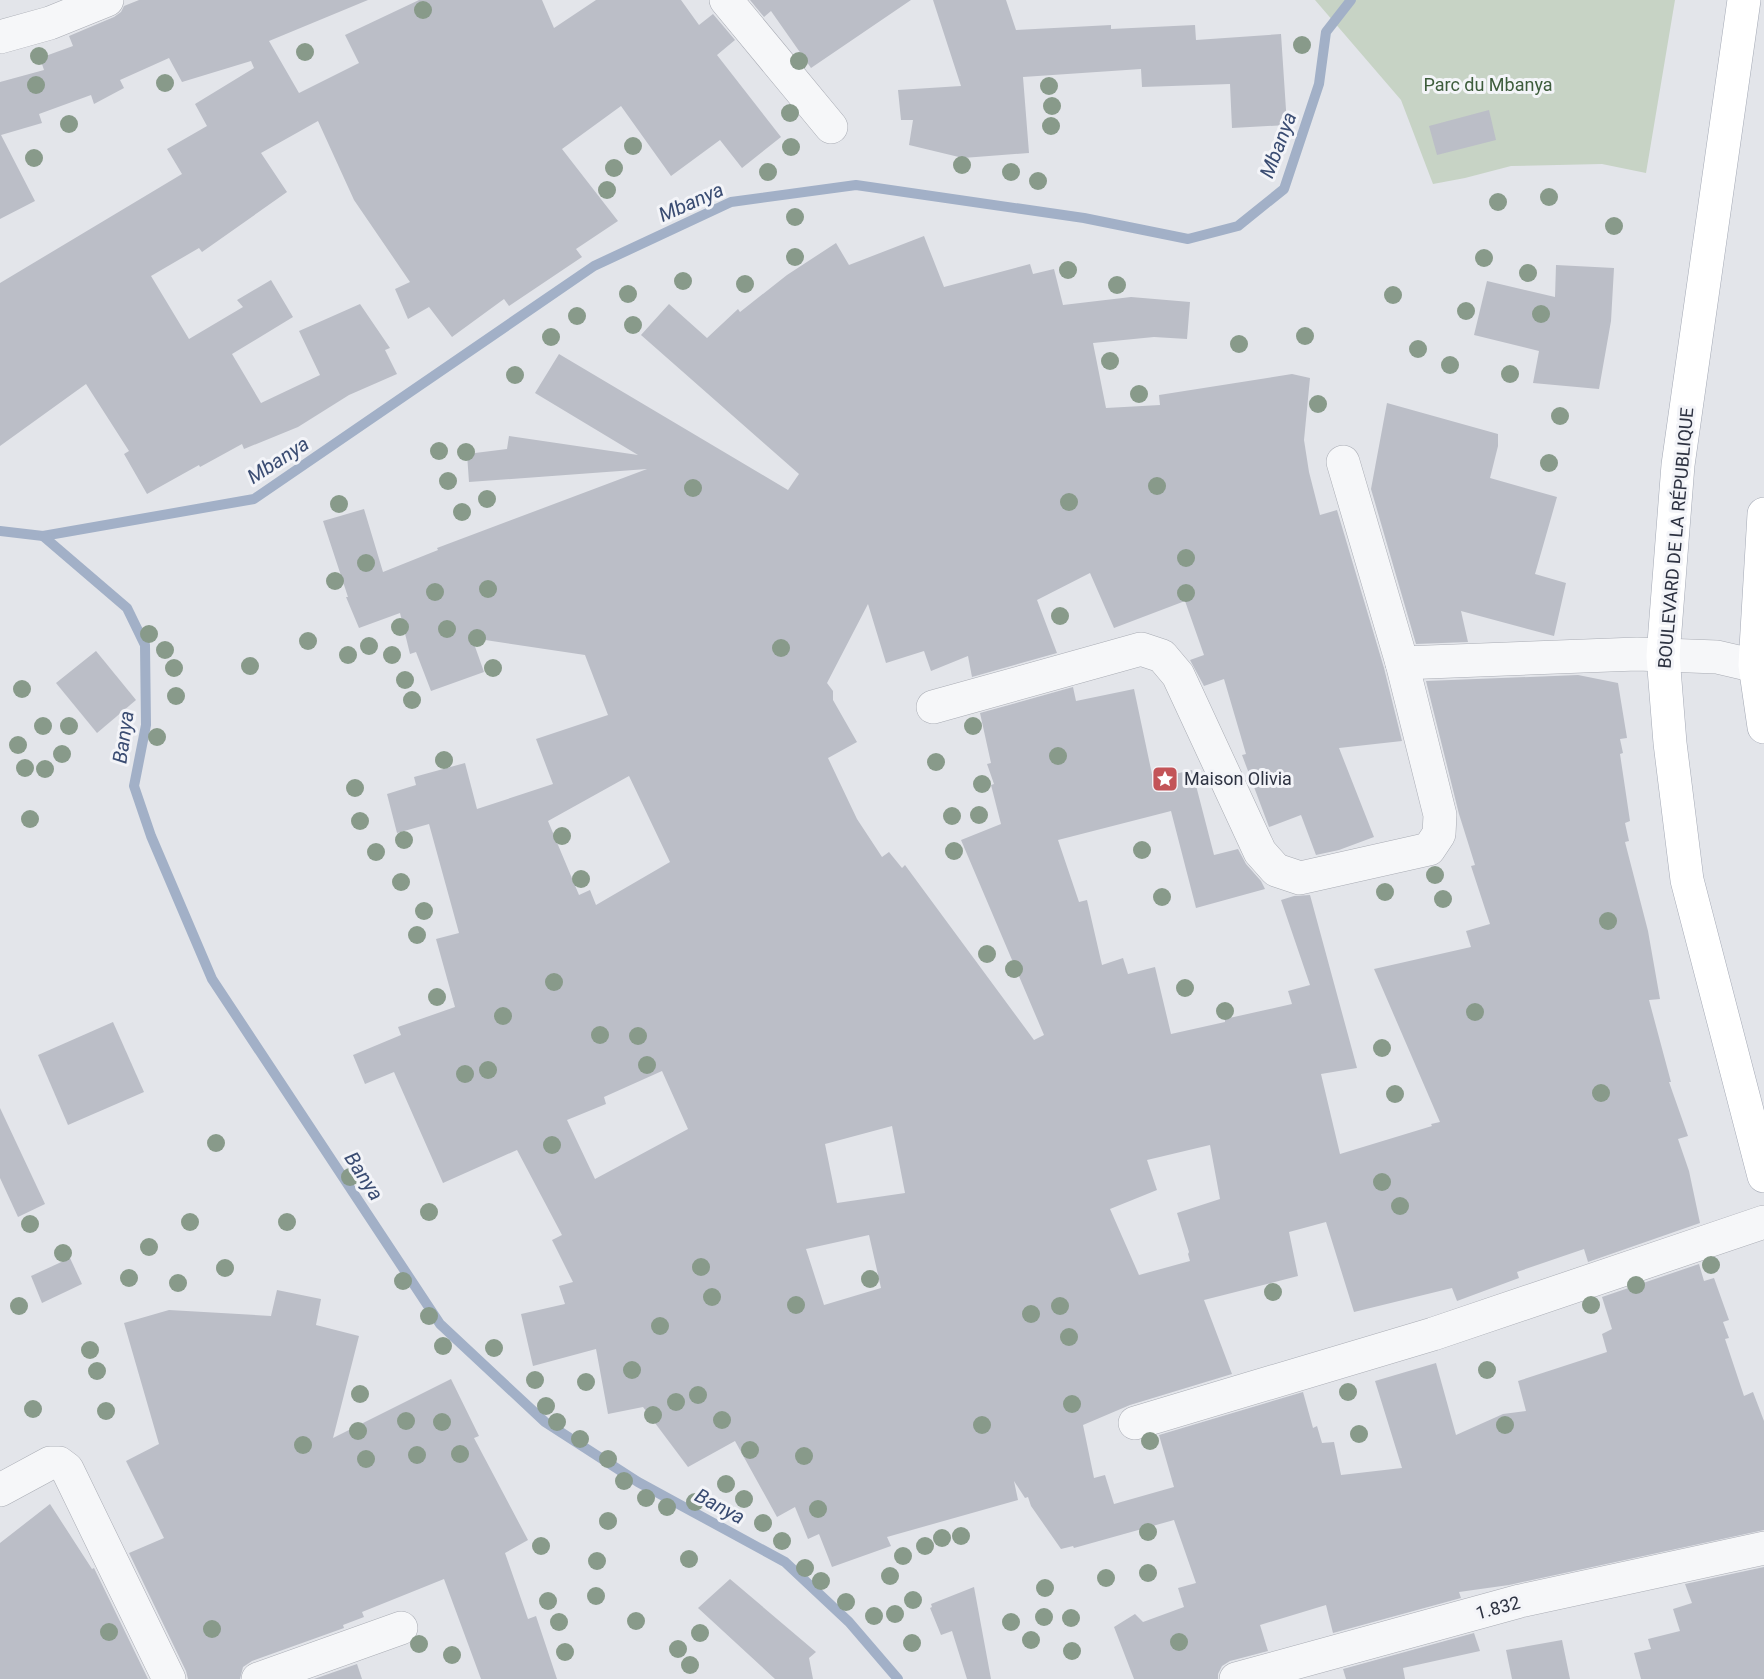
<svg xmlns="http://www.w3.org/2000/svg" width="1764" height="1679" viewBox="0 0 1764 1679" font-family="Roboto,sans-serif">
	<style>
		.green { fill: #c7d3c5 }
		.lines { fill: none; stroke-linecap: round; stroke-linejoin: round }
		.stream { stroke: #a2b0c7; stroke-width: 10 }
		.building { fill: #bbbec7; fill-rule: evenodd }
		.minor-casing { stroke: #a9acb4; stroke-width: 34 }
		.primary-casing { stroke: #a4a9b5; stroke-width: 34 }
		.minor { stroke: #f6f7f9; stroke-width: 33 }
		.primary { stroke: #fff; stroke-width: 33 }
		.tree { fill: #889a8a }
		.labels { text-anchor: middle; stroke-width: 6; stroke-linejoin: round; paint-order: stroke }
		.park-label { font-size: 18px; fill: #3d5c3b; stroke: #f3f4f8 }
		.street-label { font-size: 18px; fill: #2d3241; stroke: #f3f4f8 }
		.poi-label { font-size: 18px; fill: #2d3241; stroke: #f3f4f8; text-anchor: start }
		.water-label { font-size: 20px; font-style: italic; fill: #3a4c72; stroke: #f3f4f8 }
	</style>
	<rect width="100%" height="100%" fill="#e3e5ea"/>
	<path class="green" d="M1315,0H1675L1646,173L1602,164L1511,166L1465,178L1433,184L1401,100Z"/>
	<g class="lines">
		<g class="stream">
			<path d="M0,531L43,536L254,499L594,266L731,202L856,185L1084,218L1188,239L1238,226L1284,189L1319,84L1326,32L1351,0"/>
			<path d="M43,536L127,608L145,645L146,725L134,786L151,836L212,979L440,1324L545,1422L638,1482L785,1562L849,1622L898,1679"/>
		</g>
	</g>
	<g class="building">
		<path d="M139,0H368L269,41L299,93L359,63L345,35L419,0H542L554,28L596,0H681L699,25L713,14L735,40L717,55L781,137L742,168L720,140L671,176L621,106L562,149L618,221L576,249L582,257L509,306L504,299L452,337L429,307L408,319L395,289L410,282L354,200L318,121L261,153L287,192L202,252L199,248L151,276L189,339L243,307L237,300L271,280L293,317L232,354L261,403L320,375L299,331L360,304L390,348L385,350L397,374L349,395L298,427L244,449L242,444L200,467L199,465L147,494L124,454L129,451L86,384L0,446V283L182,174L167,149L207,126L195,104L254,68L251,61L182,82L169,58L120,80L124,88L94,104L91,95L39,114L42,123L1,135L35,201L0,219V82L44,70L40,58L73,46L69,36L114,17L121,12L124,6Z"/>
		<path d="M750,0H911L811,68L771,11L764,17Z"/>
		<path d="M933,0H1006L1016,30L1111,25V29L1195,25L1196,40L1281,34L1287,125L1232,128L1230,84L1142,87L1141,69L1023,77L1029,153L963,158L909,145L913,120H901L898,90L961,86Z"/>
		<path d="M1489,110L1496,140L1437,155L1429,126Z"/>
		<path d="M924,236L944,287L1030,264L1033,274L1054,269L1063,305L1131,297L1190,302L1187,339L1154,337L1093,343L1106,408L1160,405L1159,395L1292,374L1310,378L1304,440L1309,472L1320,515L1337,510L1384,668L1402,741L1339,748L1374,837L1339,850L1316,855L1301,815L1269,827L1242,755L1246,754L1224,679L1204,686L1190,660L1204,655L1185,601L1114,628L1090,573L1037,600L1057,653L972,677L968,656L931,671L924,651L886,663L868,604L827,683L833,691V700L857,742L828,758L857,819L882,857L889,852L902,868L905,865L1034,1040L1044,1035L961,840L1001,824L991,785L994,784L987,764L991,763L980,713L1073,687L1076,701L1134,689L1153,779L1192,770L1214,855L1238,849L1246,864L1261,881L1265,889L1196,908L1171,811L1058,840L1079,902L1087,900L1102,965L1123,958L1128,974L1155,967L1171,1034L1225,1022V1019L1292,1004L1288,991L1310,985L1281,900L1294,896L1310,895L1357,1068L1321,1074L1340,1154L1432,1126L1431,1124L1440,1122L1374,969L1471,947L1466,931L1490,924L1471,866L1475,865L1459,814L1426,681L1578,675L1618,683L1627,738L1620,739L1623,753L1620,754L1630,821L1625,823L1629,841L1625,842L1648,931L1660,999L1649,1000L1671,1082H1669L1688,1136L1678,1139L1689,1171L1700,1223L1588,1262L1584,1249L1517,1272L1519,1278L1457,1301L1452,1288L1354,1312L1326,1222L1289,1232L1298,1276L1204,1300L1232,1374L1130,1405L1083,1425L1094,1478L1105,1475L1114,1504L1174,1487L1159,1435L1303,1392L1313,1428L1317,1426L1322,1443L1334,1442L1341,1475L1402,1468L1375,1381L1436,1363L1456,1435L1503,1414L1526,1411L1518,1381L1607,1352L1602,1334L1612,1329L1602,1297L1699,1264L1704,1281L1714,1278L1729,1320L1723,1322L1729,1338L1725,1339L1744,1396L1753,1392L1764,1421V1530L1509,1585L1459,1592L1461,1598L1333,1633L1326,1605L1260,1625L1268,1651L1230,1661L1222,1666L1218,1674V1679H1134L1114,1627L1135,1614L1143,1622L1184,1607L1178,1588L1196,1583L1174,1520L1074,1548L1073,1546L1061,1549L1031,1506L1028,1497L1025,1498L1014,1481L1018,1500L887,1537L891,1546L832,1567L819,1534L808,1539L795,1507L777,1517L735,1441L688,1467L643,1407L608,1414L596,1349L533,1366L521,1314L565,1304L559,1286L573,1282L552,1240L562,1235L517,1150L443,1183L394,1072L365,1084L353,1055L401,1035L398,1027L455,1007L436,939L459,933L429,824L397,833L387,794L416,785L414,777L465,763L477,809L553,784L536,739L608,715L585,655L472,638L484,672L431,691L416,652L410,654L400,613L359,628L346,597H348L323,521L364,509L383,572L438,550L437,548L647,469L469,482L467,454L507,449L509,436L638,455L535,393L559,354L788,490L799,474L641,335L669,304L707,338L738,309L740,312L787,275L836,243L849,265ZM629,776L670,862L596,905L590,890L579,895L548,821ZM662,1071L688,1129L595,1179L567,1120L606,1104L604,1097ZM892,1126L905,1193L837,1203L825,1144ZM1210,1145L1220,1199L1177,1213L1189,1252L1188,1254L1190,1261L1139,1275L1110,1209L1157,1190L1147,1160ZM869,1235L881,1288L824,1305L806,1249Z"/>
		<path d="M1556,265L1614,268L1611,321L1599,389L1533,383L1539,351L1474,335L1487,281L1555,297Z"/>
		<path d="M1387,403L1498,434V446L1490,478L1557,497L1535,574L1566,583L1554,636L1461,611L1468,642L1416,644L1371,489Z"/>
		<path d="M96,651L136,700L97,733L56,683Z"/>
		<path d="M113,1022L144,1092L68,1125L38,1055Z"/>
		<path d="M0,1108L45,1204L18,1217L0,1178Z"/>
		<path d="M70,1258L82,1284L42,1303L31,1276Z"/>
		<path d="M277,1290L321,1299L316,1325L359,1336L333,1438L451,1379L479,1436L474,1438L528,1540L505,1553L528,1619L536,1616L557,1679H481L444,1579L362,1612L364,1617L343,1625L344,1628L252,1661L243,1667L240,1679H188L186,1671L129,1553L164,1538L126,1461L159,1444L124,1323L169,1310L271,1316Z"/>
		<path d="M50,1504L92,1569L94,1568L148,1679H0V1543Z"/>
		<path d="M1764,1567V1679H1641L1634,1653L1651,1649L1648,1639L1680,1631L1673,1609L1692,1603L1685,1584Z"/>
		<path d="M730,1579L816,1652L809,1658L813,1679H775L698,1608Z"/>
		<path d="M974,1587L991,1679H967L952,1631L941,1635L930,1608L932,1607L931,1604Z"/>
		<path d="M1474,1633L1480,1651L1403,1668L1405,1679H1346L1343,1669Z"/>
		<path d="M1562,1640L1570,1679H1512L1506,1650Z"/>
		<path d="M357,1664L362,1679H314Z"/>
	</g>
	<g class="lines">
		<defs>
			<g id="minor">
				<path d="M726,0L831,127"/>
				<path d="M0,37L50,23L107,0"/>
				<path d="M1402,663L1637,654L1717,657L1764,668"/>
				<path d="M933,707L1141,649L1162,656L1178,675L1260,852L1276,870L1300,878L1429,849L1439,834L1440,815L1402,663L1343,462"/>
				<path d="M1135,1423L1433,1334L1764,1222"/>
				<path d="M0,1490L50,1463H59L67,1469L169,1679"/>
				<path d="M258,1679L401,1628"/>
				<path d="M1236,1679L1520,1601L1764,1548"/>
			</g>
			<g id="primary">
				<path d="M1744,0L1678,465L1663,656L1670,743L1687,880L1764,1176"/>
				<path d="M1764,514L1755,665L1764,727"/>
			</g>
		</defs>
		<use href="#minor" class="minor-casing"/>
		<use href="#primary" class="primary-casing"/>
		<use href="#minor" class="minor"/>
		<use href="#primary" class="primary"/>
	</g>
	<g class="tree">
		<circle cx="423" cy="10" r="9"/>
		<circle cx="1302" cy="45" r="9"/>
		<circle cx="305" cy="52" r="9"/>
		<circle cx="39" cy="56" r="9"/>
		<circle cx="799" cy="61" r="9"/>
		<circle cx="165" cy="83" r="9"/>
		<circle cx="36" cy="85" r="9"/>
		<circle cx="1049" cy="86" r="9"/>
		<circle cx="1052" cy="106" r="9"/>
		<circle cx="790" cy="113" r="9"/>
		<circle cx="69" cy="124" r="9"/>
		<circle cx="1051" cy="126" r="9"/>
		<circle cx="633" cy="146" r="9"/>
		<circle cx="791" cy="147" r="9"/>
		<circle cx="34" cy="158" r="9"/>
		<circle cx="962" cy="165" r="9"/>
		<circle cx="614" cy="168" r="9"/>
		<circle cx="768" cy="172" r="9"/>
		<circle cx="1011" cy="172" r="9"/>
		<circle cx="1038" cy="181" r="9"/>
		<circle cx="607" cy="190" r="9"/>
		<circle cx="1549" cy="197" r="9"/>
		<circle cx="1498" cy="202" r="9"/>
		<circle cx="795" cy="217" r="9"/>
		<circle cx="1614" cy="226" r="9"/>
		<circle cx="795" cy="257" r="9"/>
		<circle cx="1484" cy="258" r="9"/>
		<circle cx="1068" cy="270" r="9"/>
		<circle cx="1528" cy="273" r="9"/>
		<circle cx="683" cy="281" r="9"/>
		<circle cx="745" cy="284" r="9"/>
		<circle cx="1117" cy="285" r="9"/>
		<circle cx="628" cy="294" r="9"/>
		<circle cx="1393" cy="295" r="9"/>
		<circle cx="1466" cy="311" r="9"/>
		<circle cx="1541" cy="314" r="9"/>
		<circle cx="577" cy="316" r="9"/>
		<circle cx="633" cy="325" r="9"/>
		<circle cx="1305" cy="336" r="9"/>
		<circle cx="551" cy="337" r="9"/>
		<circle cx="1239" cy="344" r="9"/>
		<circle cx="1418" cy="349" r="9"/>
		<circle cx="1110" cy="361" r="9"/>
		<circle cx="1450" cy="365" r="9"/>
		<circle cx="1510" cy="374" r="9"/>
		<circle cx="515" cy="375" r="9"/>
		<circle cx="1139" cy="394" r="9"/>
		<circle cx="1318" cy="404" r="9"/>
		<circle cx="1560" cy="416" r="9"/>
		<circle cx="439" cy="451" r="9"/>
		<circle cx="466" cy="452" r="9"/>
		<circle cx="1549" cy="463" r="9"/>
		<circle cx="448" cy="481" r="9"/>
		<circle cx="1157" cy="486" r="9"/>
		<circle cx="693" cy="488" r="9"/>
		<circle cx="487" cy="499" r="9"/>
		<circle cx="1069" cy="502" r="9"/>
		<circle cx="339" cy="504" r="9"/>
		<circle cx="462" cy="512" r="9"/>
		<circle cx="1186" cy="558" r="9"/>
		<circle cx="366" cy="563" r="9"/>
		<circle cx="335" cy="581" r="9"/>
		<circle cx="488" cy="589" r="9"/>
		<circle cx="435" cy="592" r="9"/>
		<circle cx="1186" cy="593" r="9"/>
		<circle cx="1060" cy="616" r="9"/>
		<circle cx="400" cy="627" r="9"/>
		<circle cx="447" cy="629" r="9"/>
		<circle cx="149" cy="634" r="9"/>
		<circle cx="477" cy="638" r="9"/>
		<circle cx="308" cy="641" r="9"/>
		<circle cx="369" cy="646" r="9"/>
		<circle cx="781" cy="648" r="9"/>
		<circle cx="165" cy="650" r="9"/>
		<circle cx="348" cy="655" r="9"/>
		<circle cx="392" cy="655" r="9"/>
		<circle cx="250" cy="666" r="9"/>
		<circle cx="174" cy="668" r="9"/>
		<circle cx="493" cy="668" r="9"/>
		<circle cx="405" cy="680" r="9"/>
		<circle cx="22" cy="689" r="9"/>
		<circle cx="176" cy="696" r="9"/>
		<circle cx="412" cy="700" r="9"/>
		<circle cx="43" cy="726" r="9"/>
		<circle cx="69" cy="726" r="9"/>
		<circle cx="973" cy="726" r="9"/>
		<circle cx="157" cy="737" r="9"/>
		<circle cx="18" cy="745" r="9"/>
		<circle cx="62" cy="754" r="9"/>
		<circle cx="1058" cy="756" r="9"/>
		<circle cx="444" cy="760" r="9"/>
		<circle cx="936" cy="762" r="9"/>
		<circle cx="25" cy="768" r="9"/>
		<circle cx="45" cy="769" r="9"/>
		<circle cx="982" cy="784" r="9"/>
		<circle cx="355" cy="788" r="9"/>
		<circle cx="979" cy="815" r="9"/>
		<circle cx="952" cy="816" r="9"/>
		<circle cx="30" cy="819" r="9"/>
		<circle cx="360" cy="821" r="9"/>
		<circle cx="562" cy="836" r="9"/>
		<circle cx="404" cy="840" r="9"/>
		<circle cx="1142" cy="850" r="9"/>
		<circle cx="954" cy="851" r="9"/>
		<circle cx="376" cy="852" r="9"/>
		<circle cx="1435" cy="875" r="9"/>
		<circle cx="581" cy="879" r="9"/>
		<circle cx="401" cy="882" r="9"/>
		<circle cx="1385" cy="892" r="9"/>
		<circle cx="1162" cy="897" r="9"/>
		<circle cx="1443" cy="899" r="9"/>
		<circle cx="424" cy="911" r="9"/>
		<circle cx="1608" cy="921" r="9"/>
		<circle cx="417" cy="935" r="9"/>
		<circle cx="987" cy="954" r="9"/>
		<circle cx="1014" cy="969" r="9"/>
		<circle cx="554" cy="982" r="9"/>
		<circle cx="1185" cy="988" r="9"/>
		<circle cx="437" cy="997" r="9"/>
		<circle cx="1225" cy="1011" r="9"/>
		<circle cx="1475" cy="1012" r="9"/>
		<circle cx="503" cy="1016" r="9"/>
		<circle cx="600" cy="1035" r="9"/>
		<circle cx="638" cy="1036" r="9"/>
		<circle cx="1382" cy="1048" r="9"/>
		<circle cx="647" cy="1065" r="9"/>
		<circle cx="488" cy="1070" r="9"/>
		<circle cx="465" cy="1074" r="9"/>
		<circle cx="1601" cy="1093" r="9"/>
		<circle cx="1395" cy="1094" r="9"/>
		<circle cx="216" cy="1143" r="9"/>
		<circle cx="552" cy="1145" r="9"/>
		<circle cx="350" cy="1177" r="9"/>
		<circle cx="1382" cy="1182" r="9"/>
		<circle cx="1400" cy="1206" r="9"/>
		<circle cx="429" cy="1212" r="9"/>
		<circle cx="190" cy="1222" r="9"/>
		<circle cx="287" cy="1222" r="9"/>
		<circle cx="30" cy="1224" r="9"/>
		<circle cx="149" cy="1247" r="9"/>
		<circle cx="63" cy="1253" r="9"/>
		<circle cx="1711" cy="1265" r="9"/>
		<circle cx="701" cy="1267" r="9"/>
		<circle cx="225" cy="1268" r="9"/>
		<circle cx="129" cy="1278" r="9"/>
		<circle cx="870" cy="1279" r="9"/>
		<circle cx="403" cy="1281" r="9"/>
		<circle cx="178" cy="1283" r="9"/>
		<circle cx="1636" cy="1285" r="9"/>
		<circle cx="1273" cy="1292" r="9"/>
		<circle cx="712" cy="1297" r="9"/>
		<circle cx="796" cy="1305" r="9"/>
		<circle cx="1591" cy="1305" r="9"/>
		<circle cx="19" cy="1306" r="9"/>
		<circle cx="1060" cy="1306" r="9"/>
		<circle cx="1031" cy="1314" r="9"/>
		<circle cx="429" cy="1316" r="9"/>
		<circle cx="660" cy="1326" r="9"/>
		<circle cx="1069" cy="1337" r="9"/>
		<circle cx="443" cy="1346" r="9"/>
		<circle cx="494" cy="1348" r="9"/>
		<circle cx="90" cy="1350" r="9"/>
		<circle cx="632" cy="1370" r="9"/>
		<circle cx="1487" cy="1370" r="9"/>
		<circle cx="97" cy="1371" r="9"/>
		<circle cx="535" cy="1380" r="9"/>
		<circle cx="586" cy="1382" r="9"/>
		<circle cx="1348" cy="1392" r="9"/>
		<circle cx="360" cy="1394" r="9"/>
		<circle cx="698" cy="1395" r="9"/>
		<circle cx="676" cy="1402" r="9"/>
		<circle cx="1072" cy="1404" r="9"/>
		<circle cx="546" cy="1406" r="9"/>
		<circle cx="33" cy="1409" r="9"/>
		<circle cx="106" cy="1411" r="9"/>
		<circle cx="653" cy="1415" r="9"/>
		<circle cx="722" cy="1420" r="9"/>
		<circle cx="406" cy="1421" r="9"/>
		<circle cx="442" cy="1422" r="9"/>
		<circle cx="557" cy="1422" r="9"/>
		<circle cx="982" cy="1425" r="9"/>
		<circle cx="1505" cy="1425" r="9"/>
		<circle cx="358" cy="1431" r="9"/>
		<circle cx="1359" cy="1434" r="9"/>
		<circle cx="580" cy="1439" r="9"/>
		<circle cx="1150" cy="1441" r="9"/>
		<circle cx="303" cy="1445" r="9"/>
		<circle cx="750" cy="1450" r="9"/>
		<circle cx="460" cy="1454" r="9"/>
		<circle cx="417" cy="1455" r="9"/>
		<circle cx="804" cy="1456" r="9"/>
		<circle cx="366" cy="1459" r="9"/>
		<circle cx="608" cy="1459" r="9"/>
		<circle cx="624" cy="1481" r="9"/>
		<circle cx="726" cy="1484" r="9"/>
		<circle cx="646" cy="1498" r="9"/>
		<circle cx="744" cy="1499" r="9"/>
		<circle cx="695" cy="1502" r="9"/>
		<circle cx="667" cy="1507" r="9"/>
		<circle cx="818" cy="1509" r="9"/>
		<circle cx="608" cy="1521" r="9"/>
		<circle cx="763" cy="1523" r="9"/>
		<circle cx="1148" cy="1532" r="9"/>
		<circle cx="961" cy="1536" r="9"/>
		<circle cx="942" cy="1538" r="9"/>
		<circle cx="782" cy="1541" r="9"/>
		<circle cx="541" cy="1546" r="9"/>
		<circle cx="925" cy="1546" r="9"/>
		<circle cx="903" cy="1556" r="9"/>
		<circle cx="689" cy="1559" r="9"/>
		<circle cx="597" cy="1561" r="9"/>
		<circle cx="805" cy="1568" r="9"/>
		<circle cx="1148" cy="1573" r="9"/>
		<circle cx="890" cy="1576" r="9"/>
		<circle cx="1106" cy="1578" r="9"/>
		<circle cx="821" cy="1581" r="9"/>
		<circle cx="1045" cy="1588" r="9"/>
		<circle cx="596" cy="1596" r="9"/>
		<circle cx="913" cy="1600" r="9"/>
		<circle cx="548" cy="1601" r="9"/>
		<circle cx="846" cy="1602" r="9"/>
		<circle cx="895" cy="1614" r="9"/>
		<circle cx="874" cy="1616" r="9"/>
		<circle cx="1044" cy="1617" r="9"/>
		<circle cx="1071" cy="1618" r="9"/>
		<circle cx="636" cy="1621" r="9"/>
		<circle cx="559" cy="1622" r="9"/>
		<circle cx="1011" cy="1622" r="9"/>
		<circle cx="212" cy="1629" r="9"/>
		<circle cx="109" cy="1632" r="9"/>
		<circle cx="700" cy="1633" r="9"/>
		<circle cx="1031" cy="1640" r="9"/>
		<circle cx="1179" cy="1642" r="9"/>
		<circle cx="912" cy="1643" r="9"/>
		<circle cx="419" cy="1644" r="9"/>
		<circle cx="678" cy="1649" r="9"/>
		<circle cx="1072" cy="1651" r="9"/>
		<circle cx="565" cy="1652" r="9"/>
		<circle cx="452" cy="1655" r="9"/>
		<circle cx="690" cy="1665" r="9"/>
	</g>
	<defs>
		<symbol id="sight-square" viewBox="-11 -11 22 22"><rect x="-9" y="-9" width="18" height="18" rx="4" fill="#c35458" stroke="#f3f4f8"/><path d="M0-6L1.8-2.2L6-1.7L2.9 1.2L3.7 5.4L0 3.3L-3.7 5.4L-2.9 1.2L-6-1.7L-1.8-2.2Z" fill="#fff"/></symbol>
	</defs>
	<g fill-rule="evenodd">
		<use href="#sight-square" x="1150" y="764" width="30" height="30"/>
	</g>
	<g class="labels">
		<g class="park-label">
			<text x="1488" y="91">Parc du Mbanya</text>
		</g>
		<g class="street-label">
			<text transform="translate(1676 538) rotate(-85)" y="6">BOULEVARD DE LA RÉPUBLIQUE</text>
			<text transform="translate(1498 1608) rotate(-15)" y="6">1.832</text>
		</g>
		<g class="poi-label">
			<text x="1184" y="785">Maison Olivia</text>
		</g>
		<g class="water-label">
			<text transform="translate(1278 145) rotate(-69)" y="7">Mbanya</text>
			<text transform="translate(691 202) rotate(-24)" y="7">Mbanya</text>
			<text transform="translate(278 460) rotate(-33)" y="7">Mbanya</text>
			<text transform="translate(123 737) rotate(-82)" y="7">Banya</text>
			<text transform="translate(364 1176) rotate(57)" y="7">Banya</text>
			<text transform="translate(720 1506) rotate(28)" y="7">Banya</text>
		</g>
	</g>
</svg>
